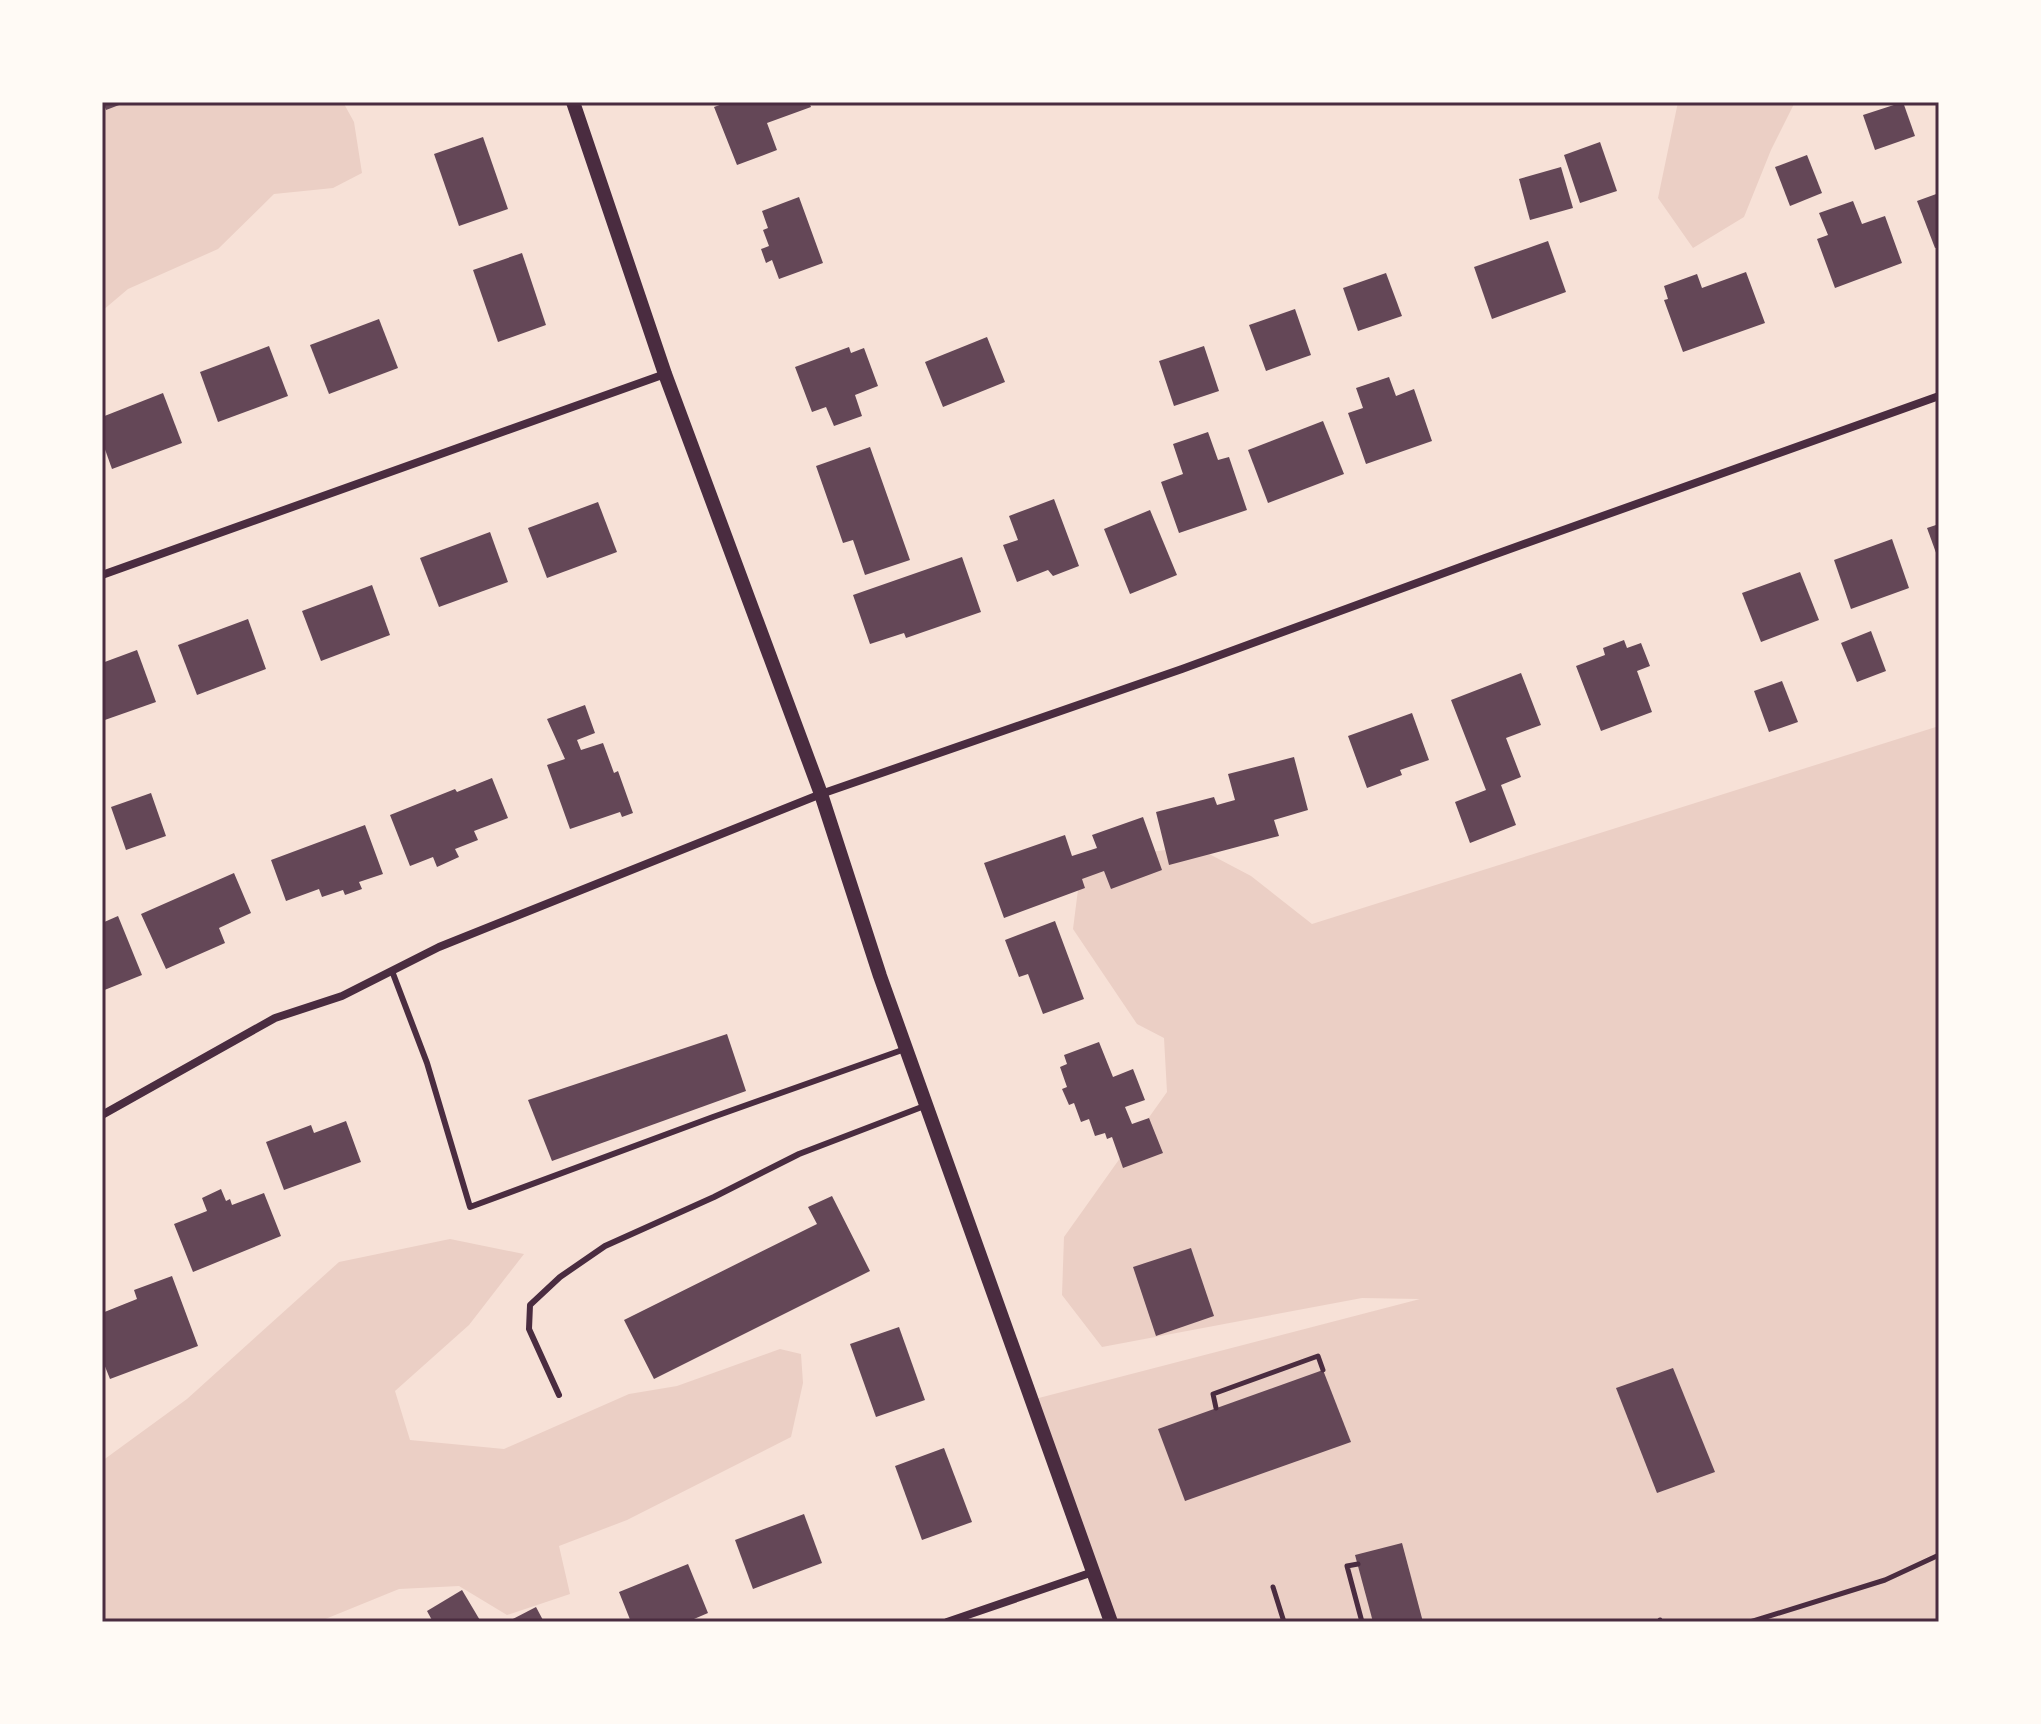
<svg xmlns="http://www.w3.org/2000/svg" width="2041" height="1724" viewBox="0 0 2041 1724" font-family="'Noto Sans',sans-serif">
	<style>
		.green { fill: #ebcfc5 }
		.building { fill: #644757 }
		.lines { fill: none; stroke-linecap: round; stroke-linejoin: round }
		.path { stroke: #4a2c40; stroke-width: 5 }
		.service { stroke: #4a2c40; stroke-width: 6 }
		.minor { stroke: #4a2c40; stroke-width: 8 }
		.tertiary { stroke: #4a2c40; stroke-width: 14 }
		.neatline { fill: none; stroke: #4a2c40; stroke-width: 3 }
	</style>
	<rect width="100%" height="100%" fill="#f7e1d7"/>
	<g class="green">
		<path d="M102,102H343L354,122L362,173L333,188L274,194L218,249L128,289L102,311Z"/>
		<path d="M1678,102H1795L1771,150L1744,217L1693,248L1658,198Z"/>
		<path d="M1939,726V1622H1109L1031,1400L1420,1299L1362,1298L1102,1347L1062,1295L1064,1237L1167,1092L1164,1038L1137,1024L1073,929L1080,874L1115,857L1194,846L1251,876L1312,924Z"/>
		<path d="M450,1239L524,1254L469,1325L395,1391L410,1440L504,1449L629,1394L677,1386L780,1349L801,1354L803,1383L791,1437L627,1520L559,1546L570,1594L507,1615L459,1586L399,1589L318,1622H102V1461L187,1399L339,1262Z"/>
	</g>
	<g class="building">
		<path d="M103,102H127L106,110Z"/>
		<path d="M728,102H809L811,107L767,123L777,150L737,165L714,107Z"/>
		<path d="M1903,102L1915,136L1875,150L1863,115Z"/>
		<path d="M483,137L508,209L459,226L434,154Z"/>
		<path d="M1600,142L1617,191L1580,203L1564,155Z"/>
		<path d="M1807,155L1822,193L1790,206L1775,167Z"/>
		<path d="M1561,167L1573,208L1530,220L1519,179Z"/>
		<path d="M1939,193V247L1935,248L1917,201Z"/>
		<path d="M799,197L823,263L779,279L772,260L766,263L761,249L769,246L763,230L768,228L762,211Z"/>
		<path d="M1853,201L1862,224L1885,216L1902,263L1835,288L1817,239L1828,235L1819,213Z"/>
		<path d="M1548,241L1566,292L1492,319L1474,267Z"/>
		<path d="M522,253L546,325L498,342L473,270Z"/>
		<path d="M1746,272L1765,323L1683,352L1664,300L1668,299L1664,286L1697,274L1702,288Z"/>
		<path d="M1386,273L1402,316L1358,331L1343,288Z"/>
		<path d="M1295,309L1311,355L1266,371L1249,325Z"/>
		<path d="M379,319L398,368L329,394L310,345Z"/>
		<path d="M987,337L1005,382L943,407L925,362Z"/>
		<path d="M269,346L288,396L218,422L200,372Z"/>
		<path d="M1204,346L1219,391L1174,406L1159,361Z"/>
		<path d="M849,347L851,353L864,348L878,386L855,395L862,416L834,426L826,407L812,412L795,367Z"/>
		<path d="M1389,377L1396,396L1414,389L1432,441L1366,464L1348,413L1363,408L1356,388Z"/>
		<path d="M163,393L182,443L112,469L102,441V417Z"/>
		<path d="M1323,421L1344,474L1268,503L1248,450Z"/>
		<path d="M1208,432L1218,460L1229,457L1247,510L1179,533L1161,482L1183,474L1173,444Z"/>
		<path d="M870,447L910,560L865,575L853,540L843,543L816,466Z"/>
		<path d="M1054,499L1079,566L1053,576L1048,570L1017,582L1003,545L1018,540L1009,516Z"/>
		<path d="M598,502L617,552L547,578L528,528Z"/>
		<path d="M1150,510L1177,575L1130,594L1104,529Z"/>
		<path d="M1939,524V561L1927,528Z"/>
		<path d="M490,532L508,582L439,607L420,558Z"/>
		<path d="M1892,539L1909,588L1851,609L1834,560Z"/>
		<path d="M962,557L981,612L906,638L904,633L870,644L853,595Z"/>
		<path d="M1800,572L1819,620L1761,642L1742,593Z"/>
		<path d="M372,585L390,635L321,661L302,611Z"/>
		<path d="M248,619L266,669L197,695L178,645Z"/>
		<path d="M1871,631L1886,671L1857,682L1841,643Z"/>
		<path d="M1624,640L1627,648L1641,643L1650,666L1637,671L1652,712L1601,731L1576,666L1605,655L1603,648Z"/>
		<path d="M137,650L156,702L102,721V663Z"/>
		<path d="M1521,673L1541,725L1506,738L1521,777L1501,785L1516,825L1470,843L1455,802L1486,790L1451,700Z"/>
		<path d="M1782,681L1798,722L1769,732L1754,691Z"/>
		<path d="M585,705L595,733L577,740L581,750L603,743L614,773L618,771L633,813L622,817L620,812L570,829L547,765L565,759L547,719Z"/>
		<path d="M1412,713L1429,760L1400,770L1402,775L1367,788L1348,736Z"/>
		<path d="M1294,757L1308,810L1274,820L1279,836L1169,865L1156,812L1214,797L1217,805L1235,800L1228,774Z"/>
		<path d="M492,778L508,818L474,831L478,840L455,849L459,857L437,867L433,857L410,866L390,815L455,789L457,792Z"/>
		<path d="M151,793L166,836L126,850L111,807Z"/>
		<path d="M1143,817L1162,870L1111,889L1104,871L1082,879L1085,888L1004,918L984,863L1065,835L1072,856L1097,848L1092,835Z"/>
		<path d="M365,825L383,874L359,882L362,889L345,895L343,890L322,897L319,889L286,901L271,860Z"/>
		<path d="M234,873L251,913L219,928L225,943L166,969L141,914Z"/>
		<path d="M118,916L142,975L102,991V923Z"/>
		<path d="M1055,921L1084,999L1043,1014L1028,974L1019,977L1005,940Z"/>
		<path d="M727,1034L746,1091L552,1161L528,1100Z"/>
		<path d="M1099,1042L1113,1077L1133,1069L1145,1100L1125,1107L1132,1124L1149,1118L1163,1153L1123,1168L1112,1137L1107,1139L1105,1133L1095,1136L1089,1119L1081,1122L1074,1103L1069,1105L1062,1089L1067,1087L1060,1067L1067,1064L1064,1055Z"/>
		<path d="M346,1121L361,1162L284,1190L266,1142L311,1125L314,1133Z"/>
		<path d="M221,1189L226,1201L230,1199L232,1205L264,1193L281,1236L193,1272L174,1224L207,1211L202,1198Z"/>
		<path d="M832,1196L870,1271L654,1379L624,1320L817,1224L808,1207Z"/>
		<path d="M1191,1248L1214,1316L1156,1336L1133,1267Z"/>
		<path d="M172,1276L198,1346L110,1379L102,1359V1313L137,1299L134,1290Z"/>
		<path d="M899,1327L925,1400L876,1417L850,1344Z"/>
		<path d="M1673,1368L1715,1472L1657,1493L1616,1388Z"/>
		<path d="M1323,1370L1351,1442L1185,1501L1158,1429Z"/>
		<path d="M944,1448L972,1522L922,1540L895,1466Z"/>
		<path d="M804,1514L822,1563L753,1589L735,1540Z"/>
		<path d="M1402,1543L1423,1622H1373L1355,1555Z"/>
		<path d="M688,1564L708,1613L687,1622H631L619,1592Z"/>
		<path d="M462,1590L481,1622H433L427,1611Z"/>
		<path d="M536,1607L544,1622H507Z"/>
	</g>
	<g class="lines">
		<g class="path">
			<path d="M1216,1408L1213,1394L1318,1356L1323,1370"/>
			<path d="M1358,1564L1347,1566L1362,1622"/>
			<path d="M1273,1587L1284,1622"/>
			<path d="M1660,1620L1661,1622"/>
			<path d="M1750,1622L1885,1580L1939,1555"/>
		</g>
		<g class="service">
			<path d="M392,971L427,1063L470,1207L713,1117L905,1049"/>
			<path d="M559,1395L529,1329L530,1305L560,1277L605,1246L714,1197L799,1154L927,1105"/>
		</g>
		<g class="minor">
			<path d="M102,575L665,374"/>
			<path d="M102,1115L275,1018L342,996L439,947L821,794L1182,669L1485,558L1939,396"/>
			<path d="M947,1622L1093,1572"/>
		</g>
		<path class="tertiary" d="M573,102L665,374L821,794L880,976L1111,1622"/>
	</g>
	<rect width="2041" height="1724" fill="none" stroke="#fffaf5" stroke-width="208"/>
	<rect x="104" y="104" width="1833" height="1516" class="neatline"/>
</svg>
